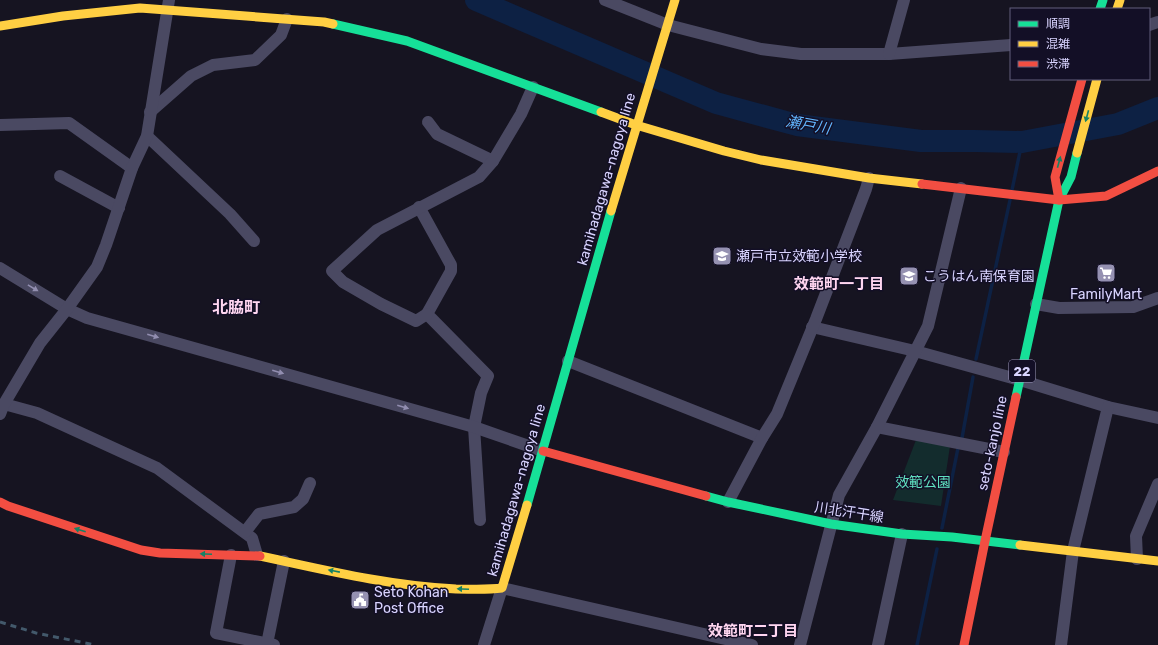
<svg xmlns="http://www.w3.org/2000/svg" width="1158" height="645" viewBox="0 0 1158 645" font-family="Rubik,'Noto Sans JP',sans-serif">
	<style>
		.green { fill: #132c2d }
		.lines { fill: none; stroke-linecap: round; stroke-linejoin: round }
		.stream { stroke: #0d2144; stroke-width: 3.5 }
		.river { stroke: #0d2144; stroke-width: 22 }
		.street { stroke: #4a4962; stroke-width: 12 }
		.fast { stroke: #16e098; stroke-width: 9 }
		.slow { stroke: #ffcf43; stroke-width: 9 }
		.jam { stroke: #f24e42; stroke-width: 9 }
		.rail { stroke: #43596b; stroke-width: 3; stroke-dasharray: 6 5; stroke-linecap: butt }
		.oneway { fill: #158265 }
		.oneway2 { fill: #928eb0 }
		.labels { text-anchor: middle; stroke-width: 3; stroke-linejoin: round; paint-order: stroke }
		.shield { fill: #130f26; stroke: #9e99be; stroke-width: 1 }
		.shield-label { font-size: 13px; font-weight: bold; fill: #d9d4ff }
		.street-label { font-size: 14px; fill: #d9d4ff; stroke: #130f26 }
		.poi-label { font-size: 14px; fill: #d9d4ff; stroke: #130f26; text-anchor: start }
		.park-label { font-size: 14px; fill: #5fe0c0; stroke: #130f26 }
		.water-label { font-size: 15px; font-style: italic; fill: #62b6ff; stroke: #130f26 }
		.neighbourhood-label { font-size: 15px; font-weight: bold; fill: #ffd6f0; stroke: #130f26 }
		.quarter-label { font-size: 16px; font-weight: bold; fill: #ffd6f0; stroke: #130f26 }
	</style>
	<rect width="100%" height="100%" fill="#161421"/>
	<path class="green" d="M916,440L950,446L941,506L893,500Z"/>
	<g class="lines">
		<g class="stream">
			<path d="M1012,190L1022,142"/>
			<path d="M976,359L1010,200"/>
			<path d="M962,438L973,377"/>
			<path d="M942,528L958,448"/>
			<path d="M917,645L937,549"/>
		</g>
		<path class="river" d="M476,0L716,103L797,125L921,141H975L1022,142L1118,124L1158,108"/>
		<g class="street">
			<path d="M605,0L668,25L761,49L801,54H889L1011,45"/>
			<path d="M1149,25L1158,22"/>
			<path d="M889,54L904,0"/>
			<path d="M150,112L191,76L213,65L255,60L281,35L287,19"/>
			<path d="M428,122L437,134L493,161"/>
			<path d="M0,125L69,123L132,168"/>
			<path d="M147,136L230,214L254,241"/>
			<path d="M60,176L119,208"/>
			<path d="M419,207L451,265V271L427,314L488,376L481,393L474,427L480,520"/>
			<path d="M0,268L67,309L87,318L474,427L543,451"/>
			<path d="M1036,304L1059,308L1133,307L1158,298"/>
			<path d="M427,314L416,321L381,304L343,282L332,271L377,230L479,177L493,161L521,114L533,87"/>
			<path d="M812,327L915,351L1020,380L1108,407L1158,418"/>
			<path d="M568,361L762,438"/>
			<path d="M4,404L37,413L157,468L252,538L257,555"/>
			<path d="M0,414L4,404L40,343L67,309L97,267L106,245L132,168L147,136L169,0"/>
			<path d="M877,427L1004,452"/>
			<path d="M728,502L762,438L777,414L816,319L866,189L869,178"/>
			<path d="M245,532L259,514L294,507L303,499L310,483"/>
			<path d="M231,555L216,633L274,645"/>
			<path d="M1137,559L1136,536L1158,484"/>
			<path d="M267,644L284,561"/>
			<path d="M484,645L502,588L752,645"/>
			<path d="M800,645L839,495L877,427L928,326L961,188"/>
			<path d="M878,645L902,534"/>
			<path d="M1061,645L1073,551L1108,407"/>
		</g>
		<g class="fast">
			<path d="M1100,9L1103,0"/>
			<path d="M333,24L407,41L601,112"/>
			<path d="M1016,397L1059,200L1071,177L1077,153"/>
			<path d="M706,496L728,502L831,524L902,534L952,537L1020,545"/>
			<path d="M527,505L611,211"/>
		</g>
		<g class="slow">
			<path d="M1117,9L1120,0"/>
			<path d="M0,26L63,16L140,8L324,22L333,24"/>
			<path d="M601,112L636,125L724,151L761,160L869,178L922,184"/>
			<path d="M1077,153L1097,79"/>
			<path d="M611,211L675,0"/>
			<path d="M1020,545L1158,561"/>
			<path d="M260,556C325,570 390,586 456,589C472,589 487,590 502,588L527,505"/>
		</g>
		<g class="jam">
			<path d="M922,184L1059,200L1106,196L1158,171"/>
			<path d="M1059,200L1055,177L1082,79"/>
			<path d="M543,451L706,496"/>
			<path d="M0,502L8,506L141,550L160,553L260,556"/>
			<path d="M964,645L985,541L1016,397"/>
		</g>
		<path class="rail" d="M0,622L36,633L95,645"/>
	</g>
	<defs><path id="oneway-solid" d="M-6-.8H1V-3.2L6.5 0L1 3.2V.8H-6Z"/></defs>
	<g class="oneway">
		<use href="#oneway-solid" transform="translate(1087 116) rotate(105)"/>
		<use href="#oneway-solid" transform="translate(1059 162) rotate(-75)"/>
		<use href="#oneway-solid" transform="translate(80 530) rotate(-162)"/>
		<use href="#oneway-solid" transform="translate(206 554) rotate(-178)"/>
		<use href="#oneway-solid" transform="translate(334 571) rotate(-169)"/>
		<use href="#oneway-solid" transform="translate(463 589) rotate(-178)"/>
	</g>
	<g class="oneway2">
		<use href="#oneway-solid" transform="translate(33 288) rotate(31)"/>
		<use href="#oneway-solid" transform="translate(153 336) rotate(16)"/>
		<use href="#oneway-solid" transform="translate(278 372) rotate(16)"/>
		<use href="#oneway-solid" transform="translate(403 407) rotate(16)"/>
	</g>
	<defs>
		<symbol id="school-square" viewBox="-11 -11 22 22"><rect x="-9" y="-9" width="18" height="18" rx="4" fill="#9591b1" stroke="#130f26"/><path d="M0-5L7-2L0 1L-7-2ZM-4 1L0 2.5L4 1V4Q0 6-4 4Z" fill="#fff"/></symbol>
		<symbol id="supermarket-square" viewBox="-11 -11 22 22"><rect x="-9" y="-9" width="18" height="18" rx="4" fill="#9591b1" stroke="#130f26"/><path d="M-6-5.5h2.5l.6 2H6L4.5 2H-2.5L-4.4-4H-6ZM-1.5 3.2a1.3 1.3 0 1 0 .1 0ZM3 3.2a1.3 1.3 0 1 0 .1 0Z" fill="#fff"/></symbol>
		<symbol id="civic-square" viewBox="-11 -11 22 22"><rect x="-9" y="-9" width="18" height="18" rx="4" fill="#9591b1" stroke="#130f26"/><path d="M-.6-6.5H3V-4.5H.6V-3L4-1V1h2V6H-6V1h2V-1L-.6-3ZM-1.2 2.5V6h2.4V2.5Z" fill="#fff"/></symbol>
	</defs>
	<g fill-rule="evenodd">
		<use href="#school-square" x="711" y="245" width="22" height="22"/>
		<use href="#supermarket-square" x="1095" y="262" width="22" height="22"/>
		<use href="#school-square" x="898" y="265" width="22" height="22"/>
		<use href="#civic-square" x="349" y="589" width="22" height="22"/>
	</g>
	<g class="labels">
		<rect class="shield" x="1009" y="360" width="26" height="22" rx="3"/>
		<g class="shield-label">
			<text x="1022" y="376">22</text>
		</g>
		<g class="street-label">
			<text transform="translate(606 179) rotate(-74)" y="5">kamihadagawa-nagoya line</text>
			<text transform="translate(992 443) rotate(-78)" y="5">seto-kanjo line</text>
			<text transform="translate(516 490) rotate(-74)" y="5">kamihadagawa-nagoya line</text>
			<text transform="translate(849 512) rotate(9)" y="5">川北汗干線</text>
		</g>
		<g class="poi-label">
			<text x="736" y="261">瀬戸市立效範小学校</text>
			<text x="923" y="281">こうはん南保育園</text>
			<text x="1106" y="299" text-anchor="middle">FamilyMart</text>
			<text x="374" y="597">Seto Kohan<tspan x="374" dy="16">Post Office</tspan></text>
		</g>
		<g class="park-label">
			<text x="923" y="487">效範公園</text>
		</g>
		<g class="water-label">
			<text transform="translate(808 125) rotate(10)" y="5">瀬戸川</text>
		</g>
		<g class="neighbourhood-label">
			<text x="839" y="289">效範町一丁目</text>
			<text x="753" y="636">效範町二丁目</text>
		</g>
		<g class="quarter-label">
			<text x="236" y="313">北脇町</text>
		</g>
	</g>
	<rect x="1010" y="8" width="140" height="72" fill="#130f26" stroke="#625e7d"/>
	<rect x="1018" y="21" width="20" height="6" fill="#16e098" stroke="#625e7d"/>
	<text x="1046" y="28" font-size="12" fill="#d9d4ff">順調</text>
	<rect x="1018" y="41" width="20" height="6" fill="#ffcf43" stroke="#625e7d"/>
	<text x="1046" y="48" font-size="12" fill="#d9d4ff">混雑</text>
	<rect x="1018" y="61" width="20" height="6" fill="#f24e42" stroke="#625e7d"/>
	<text x="1046" y="68" font-size="12" fill="#d9d4ff">渋滞</text>
</svg>
